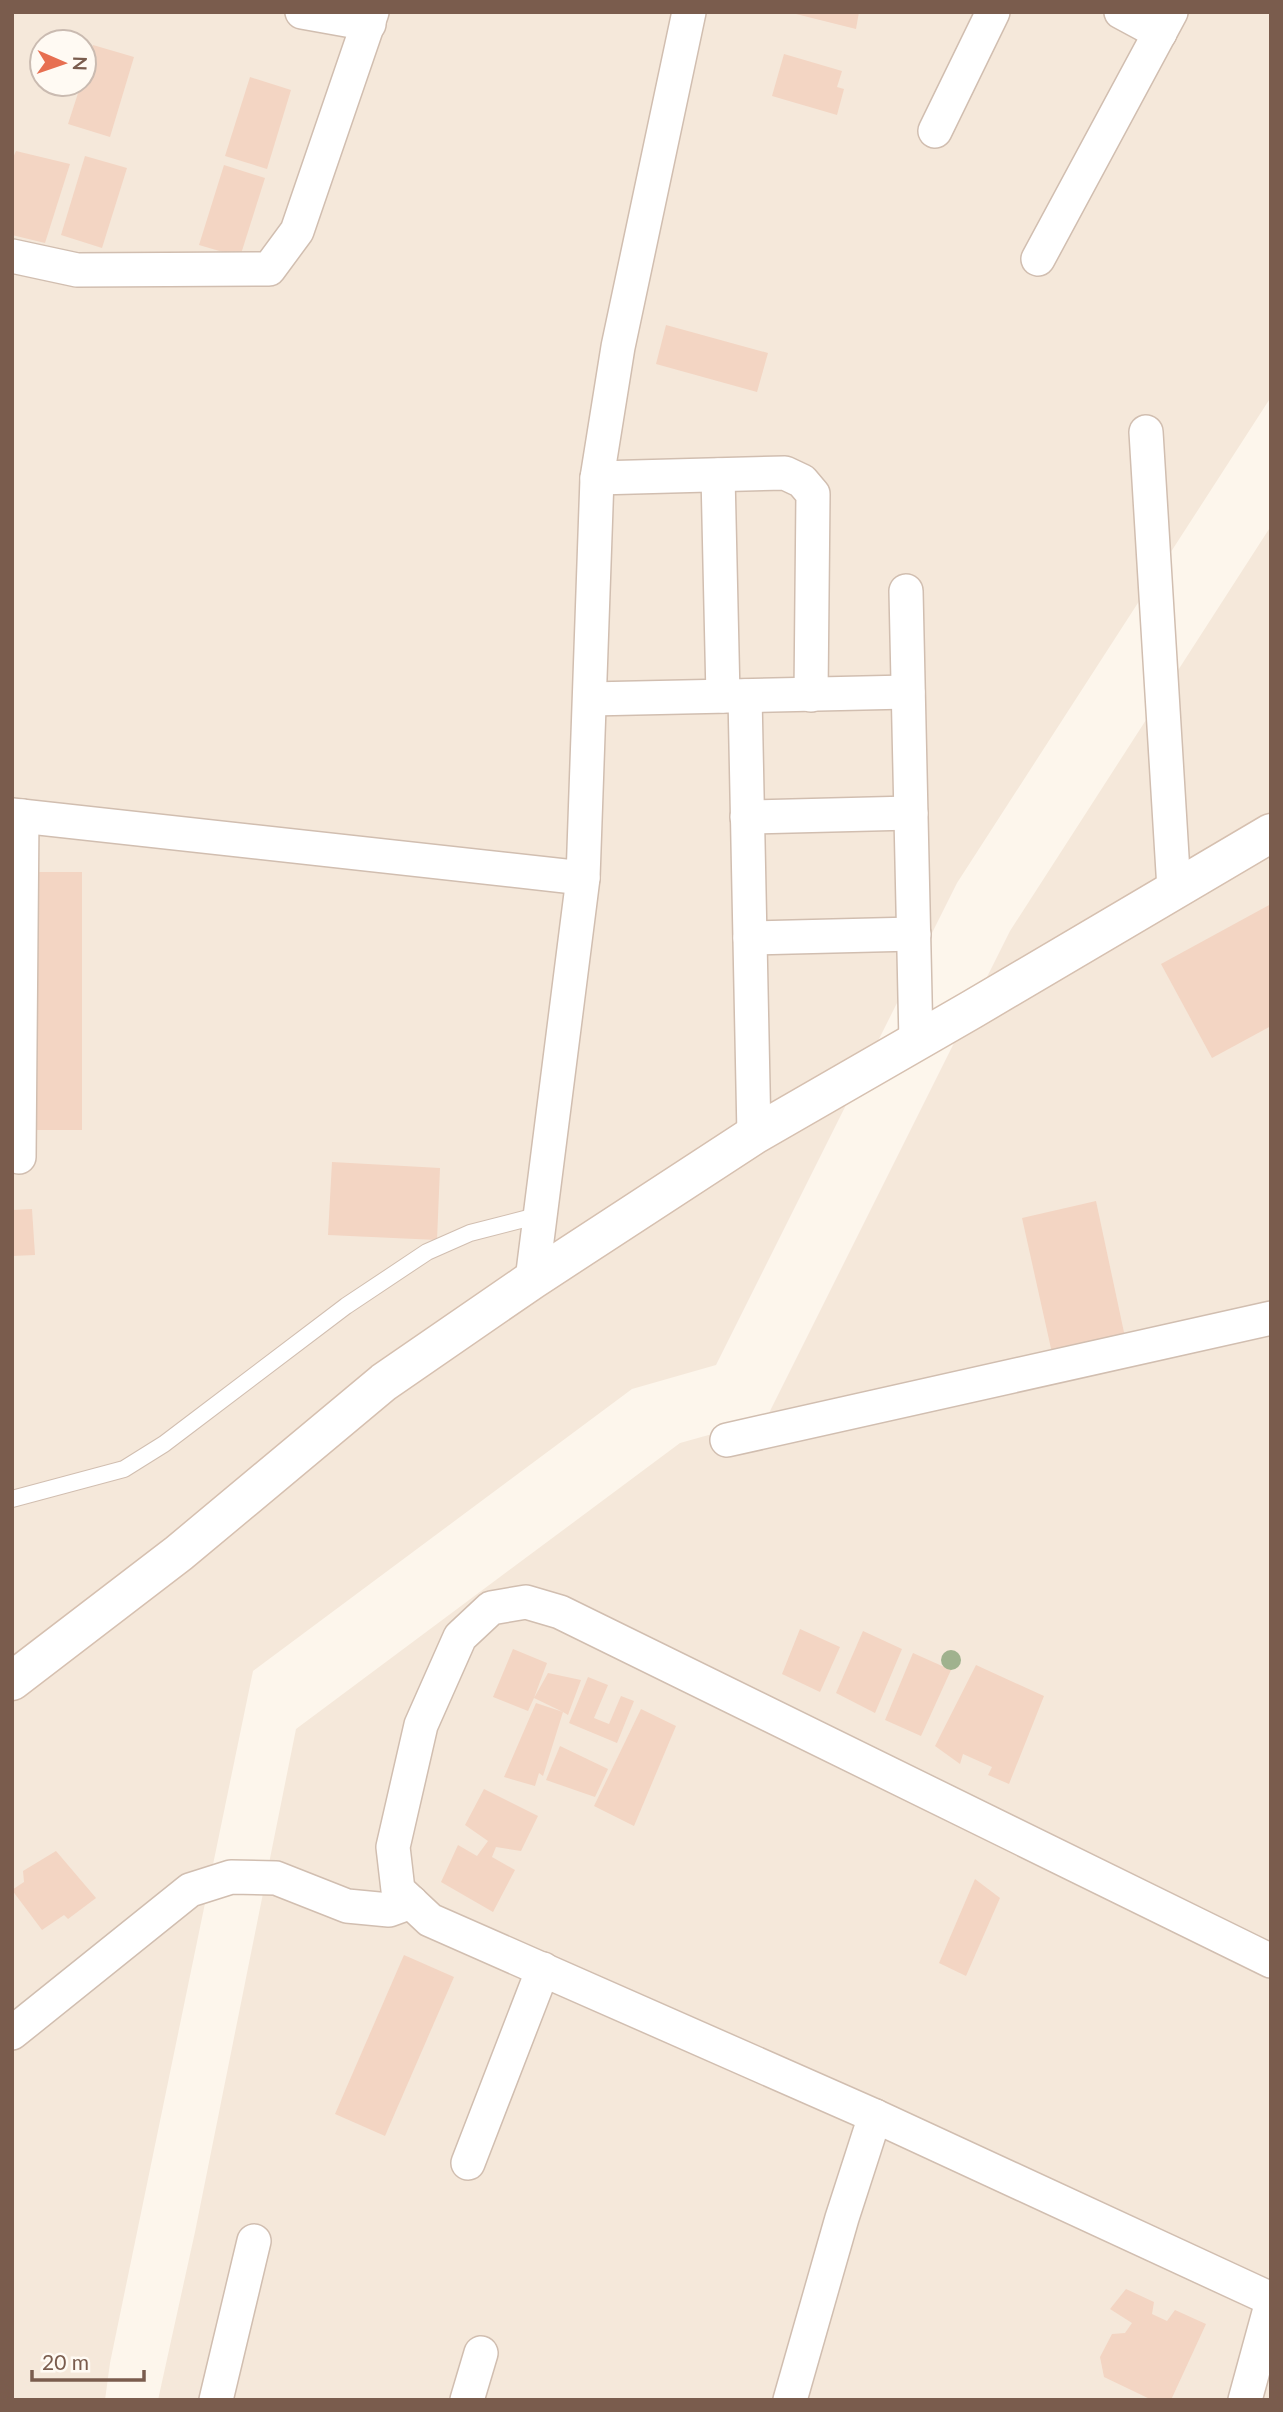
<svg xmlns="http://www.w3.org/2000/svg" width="1283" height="2412" viewBox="0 0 1283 2412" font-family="Lato,sans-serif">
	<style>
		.residential { fill: #f5e8da; fill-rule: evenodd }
		.building { fill: #f3d5c3 }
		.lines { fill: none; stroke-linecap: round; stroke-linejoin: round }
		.lane-casing { stroke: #d1beb0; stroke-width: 18 }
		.street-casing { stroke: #d1beb0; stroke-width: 36 }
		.secondary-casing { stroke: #d6c0b0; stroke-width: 41 }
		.lane { stroke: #fff; stroke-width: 16 }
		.street { stroke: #fff; stroke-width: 33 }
		.secondary { stroke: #fff; stroke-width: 38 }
		.tree { fill: #a0b28e }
	</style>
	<rect width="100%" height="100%" fill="#fdf6ec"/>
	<g class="residential">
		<path d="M12,12H1271V397L957,883L716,1365L632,1389L253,1671L110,2363L105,2400H12ZM42,42H84V84H42Z"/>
		<path d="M1271,526V2400H158L195,2232L296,1729L680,1443L766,1419L1010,931Z"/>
	</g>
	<g class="building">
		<path d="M788,12H859L856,29Z"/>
		<path d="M93,45L134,57L110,137L68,124L81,84H84V73Z"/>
		<path d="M784,54L842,71L837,87L844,89L837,115L772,96Z"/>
		<path d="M250,77L291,90L267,169L225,156Z"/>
		<path d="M16,151L70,164L45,243L12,235V160Z"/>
		<path d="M85,156L127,168L102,248L61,235Z"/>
		<path d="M224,165L265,178L240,257L199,245Z"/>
		<path d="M666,325L768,353L757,392L656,364Z"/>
		<path d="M27,872H82V1130H26Z"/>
		<path d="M1271,904V1026L1212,1058L1161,964Z"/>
		<path d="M332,1162L440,1168L437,1240L328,1235Z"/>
		<path d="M1096,1201L1125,1337L1052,1353L1022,1218Z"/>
		<path d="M32,1209L35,1255L12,1256V1210Z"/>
		<path d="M800,1629L840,1647L820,1692L782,1674Z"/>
		<path d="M863,1631L902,1649L875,1713L836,1693Z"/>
		<path d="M513,1649L547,1663L534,1698L548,1673L581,1680L568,1715L563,1712L543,1776L539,1773L535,1786L504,1777L536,1703L563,1712L534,1698L528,1711L493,1697Z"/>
		<path d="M913,1653L951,1670L921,1736L885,1720Z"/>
		<path d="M976,1665L1044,1696L1009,1784L988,1775L992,1767L963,1754L960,1764L935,1746Z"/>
		<path d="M588,1677L608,1685L594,1718L609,1724L621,1696L634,1701L617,1743L569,1723Z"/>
		<path d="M641,1709L676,1726L634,1826L594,1806Z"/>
		<path d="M560,1746L608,1769L595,1797L546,1780Z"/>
		<path d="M484,1789L538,1816L521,1851L496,1847L492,1857L515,1870L493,1912L441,1882L458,1845L477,1856L488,1841L465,1825Z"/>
		<path d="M56,1851L96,1898L68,1919L64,1915L42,1930L12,1890L24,1882L23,1871Z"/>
		<path d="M975,1879L1000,1898L966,1976L939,1963Z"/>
		<path d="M404,1955L454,1977L385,2136L335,2114Z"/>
		<path d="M1126,2289L1154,2302L1152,2314L1167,2321L1175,2310L1206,2324L1171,2400H1152L1104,2377L1100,2357L1112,2334L1125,2333L1132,2323L1110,2309Z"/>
	</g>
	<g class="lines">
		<defs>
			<path id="lane" d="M12,1499L124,1469L164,1444L346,1306L427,1252L470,1233L540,1215"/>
			<g id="street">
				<path d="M302,12L369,24"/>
				<path d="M1121,12L1160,33"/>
				<path d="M935,131L993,12"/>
				<path d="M12,256L77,270L269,269L297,231L372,12"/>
				<path d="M1038,259L1171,12"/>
				<path d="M1146,432L1174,889"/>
				<path d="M718,475L723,696"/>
				<path d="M597,478L785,473L802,481L813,494L811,695"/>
				<path d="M906,591L916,1042"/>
				<path d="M745,696L754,1135"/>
				<path d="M590,699L908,692"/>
				<path d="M12,815L583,878"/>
				<path d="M747,817L911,813"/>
				<path d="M750,938L914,934"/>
				<path d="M19,1157L22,816"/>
				<path d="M532,1280L583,878L597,478L618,347L689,12"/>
				<path d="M727,1440L1271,1318"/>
				<path d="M1271,1961L560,1612L526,1602L491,1608L460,1637L421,1725L393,1847L398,1890L430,1920L875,2116L1271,2299"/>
				<path d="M12,2033L190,1890L231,1877L276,1878L347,1906L389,1910L411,1902"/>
				<path d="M468,2163L543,1969"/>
				<path d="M216,2400L254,2241"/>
				<path d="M467,2400L481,2353"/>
				<path d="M790,2400L842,2218L875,2116"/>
				<path d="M1245,2400L1271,2305"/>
			</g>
			<path id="secondary" d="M12,1681L179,1553L384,1382L532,1280L754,1135L971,1010L1271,833"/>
		</defs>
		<use href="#lane" class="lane-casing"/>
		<use href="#street" class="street-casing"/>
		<use href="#secondary" class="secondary-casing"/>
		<use href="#lane" class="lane"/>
		<use href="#street" class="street"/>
		<use href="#secondary" class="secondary"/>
	</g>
	<circle class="tree" cx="951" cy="1660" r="10"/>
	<rect width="1283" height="2412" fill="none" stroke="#7a5c4d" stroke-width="28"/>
	<g transform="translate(63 63) rotate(92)"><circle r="33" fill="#fffaf3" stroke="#cabbb1" stroke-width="2"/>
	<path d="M0-5L12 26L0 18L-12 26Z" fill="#e76f51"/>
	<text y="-10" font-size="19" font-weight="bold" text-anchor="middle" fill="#7a5c4d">N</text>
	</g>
	<path d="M32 2370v10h112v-10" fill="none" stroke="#7a5c4d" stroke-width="3.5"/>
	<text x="42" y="2370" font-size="21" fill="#7a5c4d" stroke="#fffaf3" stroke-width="5" paint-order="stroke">20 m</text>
</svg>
